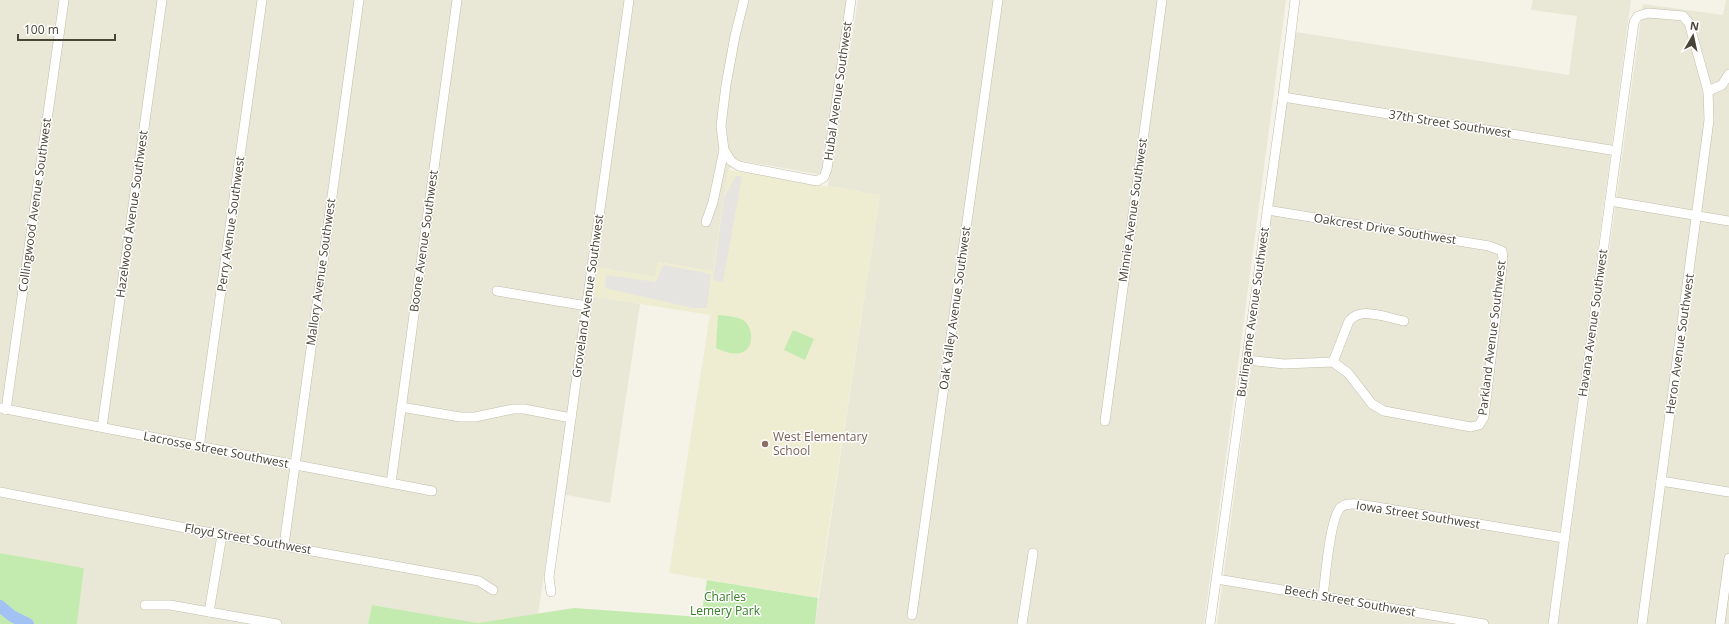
<svg xmlns="http://www.w3.org/2000/svg" width="1729" height="624" viewBox="0 0 1729 624" font-family="'Open Sans',sans-serif">
	<style>
		.residential { fill: #e9e7d6 }
		.education { fill: #eeecd1 }
		.green { fill: #c4ebaf }
		.parking { fill: #e6e4e0 }
		.lines { fill: none; stroke-linecap: round; stroke-linejoin: round }
		.river { stroke: #a2c2f4; stroke-width: 12 }
		.minor-casing { stroke: #c1bdaa; stroke-width: 10 }
		.minor { stroke: #fff; stroke-width: 9 }
		.education-dot { fill: #8d6e63; stroke: #fff; stroke-width: 1.5 }
		.labels { text-anchor: middle; stroke-width: 3; stroke-linejoin: round; paint-order: stroke }
		.street-label { font-size: 12px; fill: #484536; stroke: #fff }
		.education-label { font-size: 12px; fill: #785e54; stroke: #fff; text-anchor: start }
		.park-label { font-size: 12px; fill: #357d26; stroke: #fff }
	</style>
	<rect width="100%" height="100%" fill="#f5f3e8"/>
	<g class="residential">
		<path d="M0,0H847L822,175L738,160L728,170L713,271L658,262L655,277L596,267L591,296L640,304L610,503L556,493L538,614L478,623L372,605L368,624H77L84,568L0,553Z"/>
		<path d="M858,0H1286L1204,624H815L880,195L828,186Z"/>
		<path d="M1533,0H1631L1548,624H1217L1296,32L1569,75L1577,16L1531,10Z"/>
		<path d="M1726,0H1729V624H1558L1643,4L1723,15Z"/>
	</g>
	<path class="education" d="M728,170L880,195L818,598L669,573L710,315L591,296L596,267L655,277L657,262L713,271Z"/>
	<g class="green">
		<path d="M718,315C726,316 736,316 743,320C754,327 755,350 740,353C732,355 723,351 716,348Z"/>
		<path d="M793,330L814,339L805,360L784,350Z"/>
		<path d="M0,553L84,568L77,624H0Z"/>
		<path d="M707,580L818,598L815,624H368L372,605L478,623L574,608L701,617Z"/>
	</g>
	<g class="parking">
		<path d="M736,176H742L723,282L713,280L724,198Z"/>
		<path d="M663,265L711,274L707,308H693L605,288L606,275L656,282Z"/>
	</g>
	<g class="lines">
		<path class="river" d="M0,606L12,616L28,624"/>
		<defs>
			<g id="minor">
				<path d="M1708,91L1722,85L1729,74"/>
				<path d="M1283,97L1617,151"/>
				<path d="M724,150L731,161L739,166L817,181L824,177L827,169L851,0"/>
				<path d="M1610,201L1729,221"/>
				<path d="M706,222L713,202L724,150L721,126L726,85L735,36L744,0"/>
				<path d="M497,291L587,306"/>
				<path d="M1247,360L1284,364L1333,362L1348,373L1372,404L1384,411L1471,427L1479,425L1484,417L1503,259L1502,251L1489,246L1267,210"/>
				<path d="M1333,362L1349,321C1361,306 1388,318 1404,321"/>
				<path d="M401,407L460,417H475L513,409H524L571,418"/>
				<path d="M0,408L432,491"/>
				<path d="M6,410L64,0"/>
				<path d="M1105,421L1162,0"/>
				<path d="M102,427L162,0"/>
				<path d="M199,447L262,0"/>
				<path d="M1661,481L1729,492"/>
				<path d="M391,483L457,0"/>
				<path d="M0,492L222,535L479,581L493,590"/>
				<path d="M284,545L359,0"/>
				<path d="M1217,579L1484,624"/>
				<path d="M551,592L549,577L629,0"/>
				<path d="M1323,597C1325,580 1330,516 1341,507C1349,501 1362,505 1371,506L1564,538"/>
				<path d="M145,605H170L277,624"/>
				<path d="M209,612L222,535"/>
				<path d="M912,615L998,0"/>
				<path d="M1022,624L1033,553"/>
				<path d="M1210,624L1283,97L1295,0"/>
				<path d="M1553,624L1634,22L1638,16L1648,13L1683,16L1689,23L1708,91L1709,120L1642,624"/>
				<path d="M1720,624L1729,558"/>
			</g>
		</defs>
		<use href="#minor" class="minor-casing"/>
		<use href="#minor" class="minor"/>
	</g>
	<circle class="education-dot" cx="765" cy="444" r="4"/>
	<g class="labels">
		<g class="street-label">
			<text transform="translate(838 91) rotate(-82)" y="4">Hubal Avenue Southwest</text>
			<text transform="translate(1450 124) rotate(9)" y="4">37th Street Southwest</text>
			<text transform="translate(35 205) rotate(-82)" y="4">Collingwood Avenue Southwest</text>
			<text transform="translate(1133 210) rotate(-82)" y="4">Minnie Avenue Southwest</text>
			<text transform="translate(132 214) rotate(-82)" y="4">Hazelwood Avenue Southwest</text>
			<text transform="translate(231 224) rotate(-82)" y="4">Perry Avenue Southwest</text>
			<text transform="translate(1385 229) rotate(9)" y="4">Oakcrest Drive Southwest</text>
			<text transform="translate(424 241) rotate(-82)" y="4">Boone Avenue Southwest</text>
			<text transform="translate(321 272) rotate(-82)" y="4">Mallory Avenue Southwest</text>
			<text transform="translate(588 296) rotate(-82)" y="4">Groveland Avenue Southwest</text>
			<text transform="translate(955 308) rotate(-82)" y="4">Oak Valley Avenue Southwest</text>
			<text transform="translate(1253 312) rotate(-82)" y="4">Burlingame Avenue Southwest</text>
			<text transform="translate(1593 323) rotate(-82)" y="4">Havana Avenue Southwest</text>
			<text transform="translate(1492 338) rotate(-83)" y="4">Parkland Avenue Southwest</text>
			<text transform="translate(1680 344) rotate(-82)" y="4">Heron Avenue Southwest</text>
			<text transform="translate(216 450) rotate(11)" y="4">Lacrosse Street Southwest</text>
			<text transform="translate(1418 515) rotate(9)" y="4">Iowa Street Southwest</text>
			<text transform="translate(248 539) rotate(10)" y="4">Floyd Street Southwest</text>
			<text transform="translate(1350 601) rotate(10)" y="4">Beech Street Southwest</text>
		</g>
		<g class="education-label">
			<text x="773" y="441">West Elementary<tspan x="773" dy="14">School</tspan></text>
		</g>
		<g class="park-label">
			<text x="725" y="601">Charles<tspan x="725" dy="14">Lemery Park</tspan></text>
		</g>
	</g>
	<g transform="translate(1693 36) rotate(9)" stroke="#ffffff" stroke-width="3" paint-order="stroke">
	<path d="M0-3L7 15L0 10L-7 15Z" fill="#484536"/>
	<text y="-6" font-size="11" font-weight="bold" text-anchor="middle" fill="#484536">N</text>
	</g>
	<path d="M18 34v6h97v-6" fill="none" stroke="#484536" stroke-width="2"/>
	<text x="24" y="34" font-size="12" fill="#484536" stroke="#ffffff" stroke-width="3" paint-order="stroke">100 m</text>
</svg>
